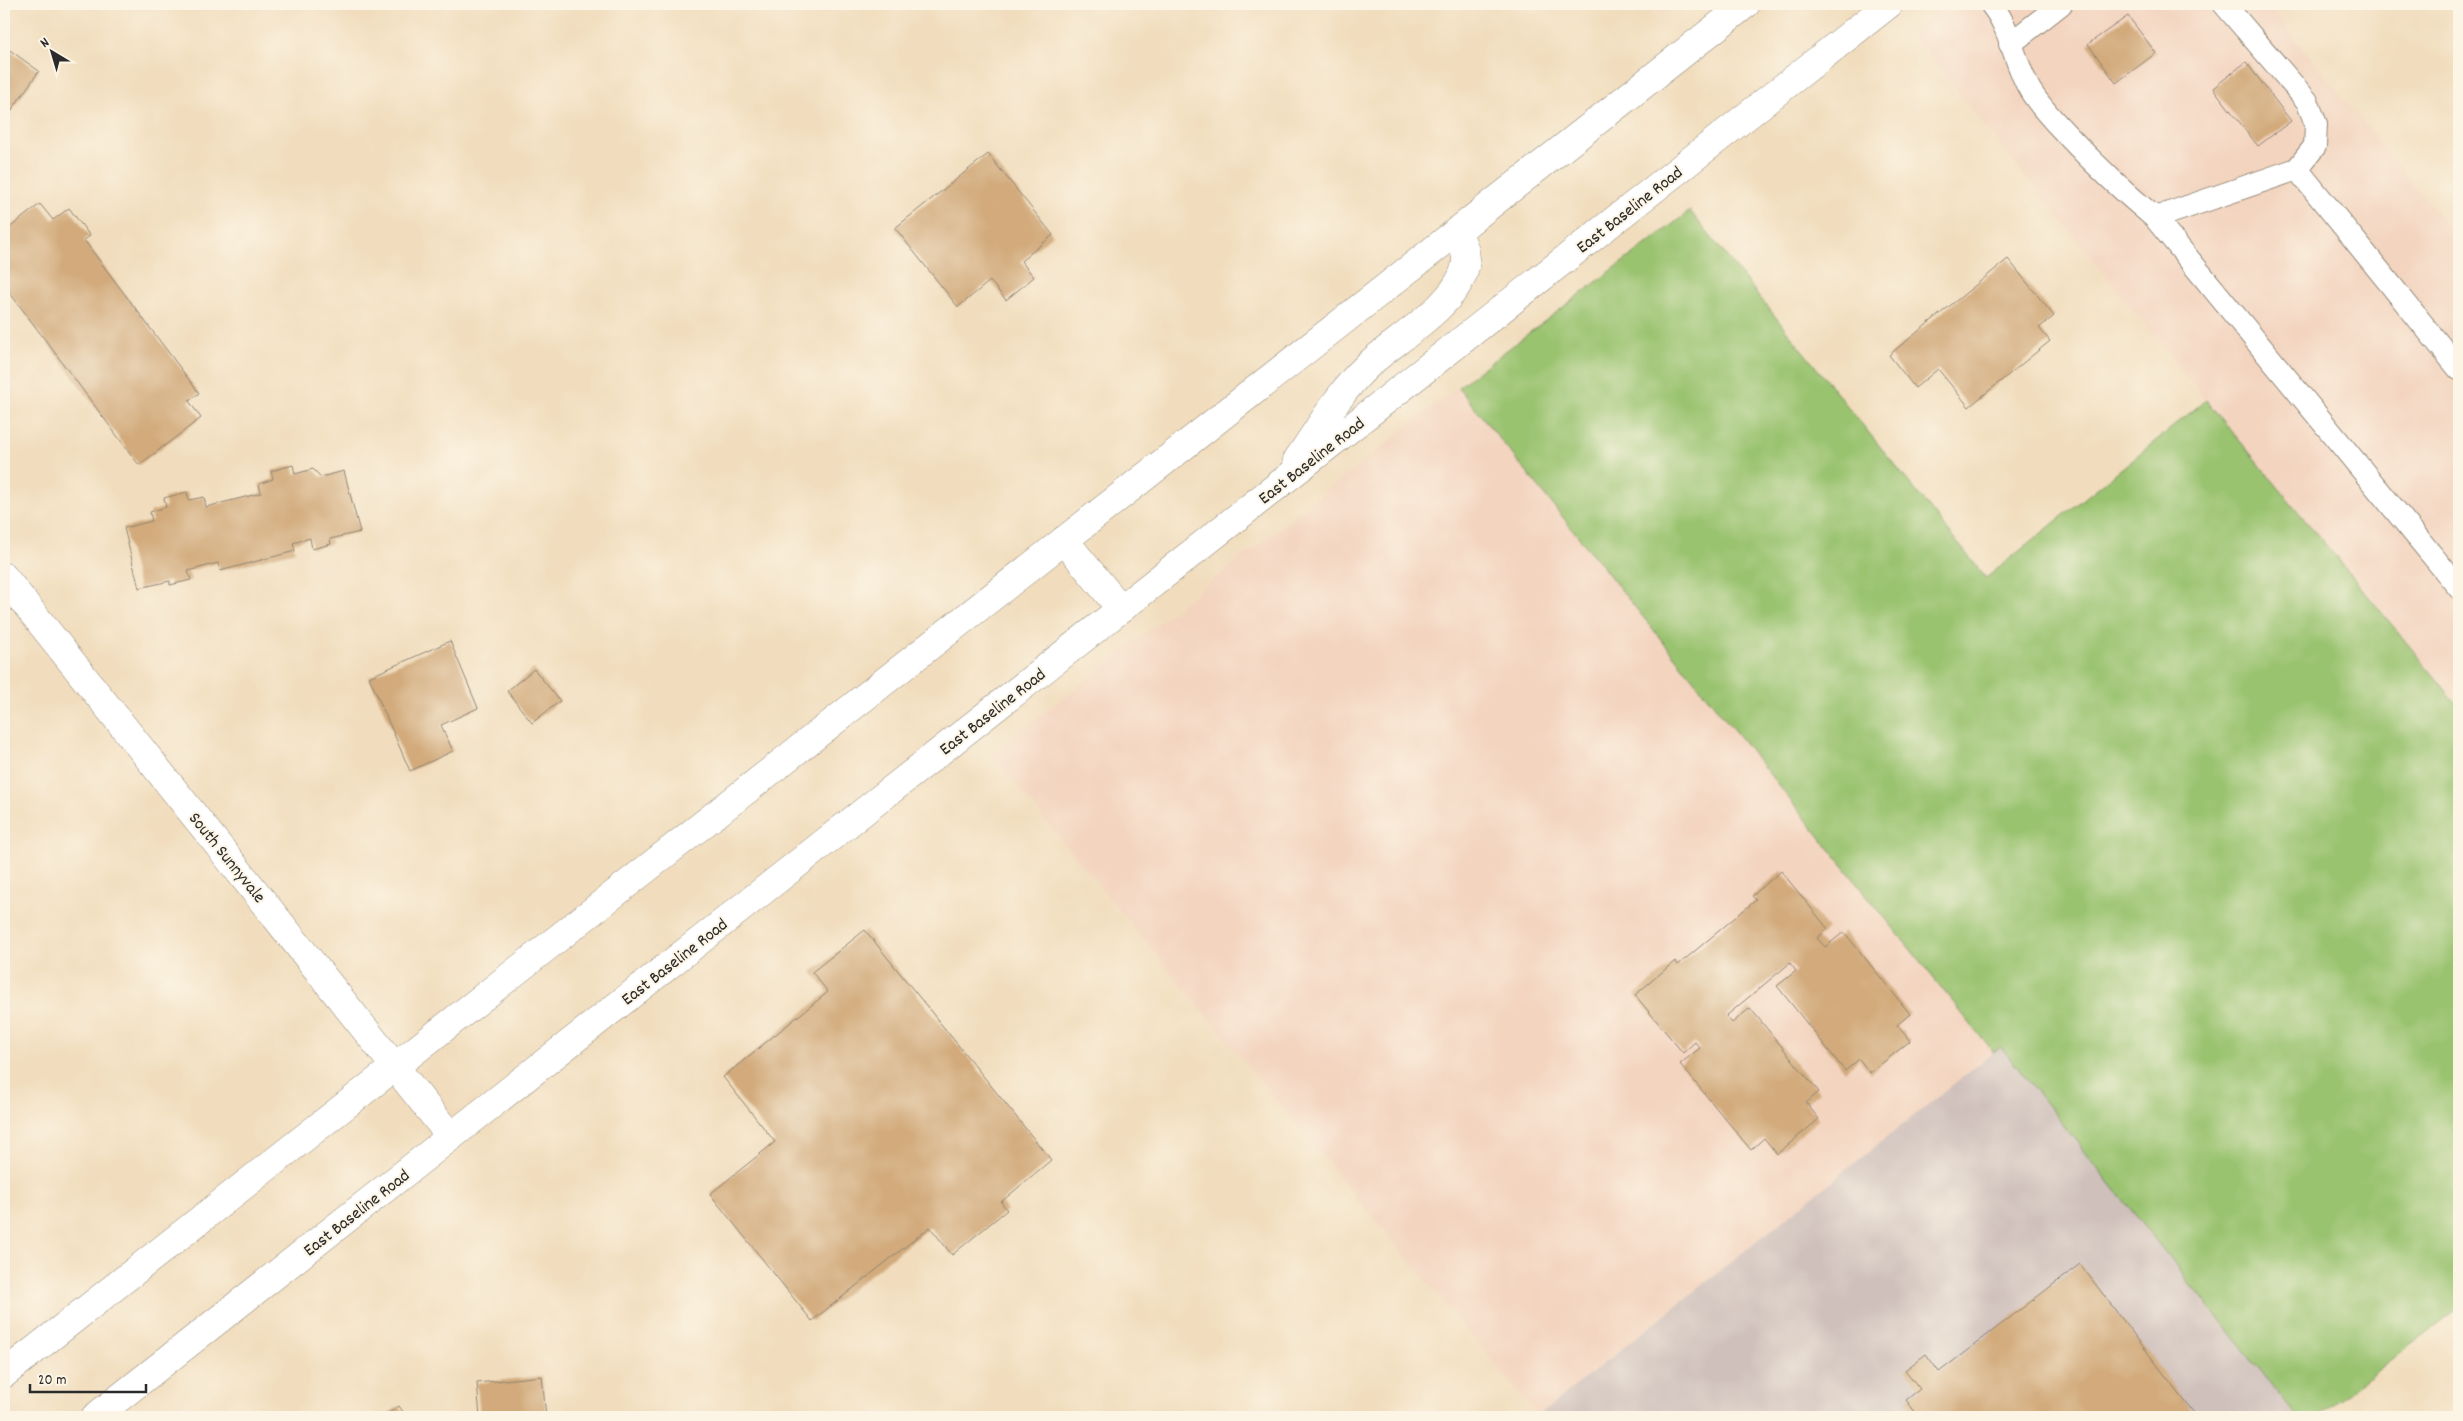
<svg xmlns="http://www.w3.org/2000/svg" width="2463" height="1421" viewBox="0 0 2463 1421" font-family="Dekko,sans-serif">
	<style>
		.built { fill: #f3d4bf }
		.industrial { fill: #cfc0bb }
		.green { fill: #9ac36f; stroke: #62774d }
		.building { fill: #d2aa7c }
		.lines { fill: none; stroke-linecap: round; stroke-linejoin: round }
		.lane-casing { stroke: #8e8474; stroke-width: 24 }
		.secondary-casing { stroke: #8e8474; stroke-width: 29 }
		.primary-casing { stroke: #8e8474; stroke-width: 29 }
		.lane { stroke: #fff; stroke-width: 22 }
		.secondary { stroke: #fff; stroke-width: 28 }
		.primary { stroke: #fff; stroke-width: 28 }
		.labels { text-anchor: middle; stroke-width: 4; stroke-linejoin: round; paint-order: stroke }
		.street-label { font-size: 18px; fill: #2b2b2b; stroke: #fcf5e5 }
	</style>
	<rect width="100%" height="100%" fill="#fcf5e5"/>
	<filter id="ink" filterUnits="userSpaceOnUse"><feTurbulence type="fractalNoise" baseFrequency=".02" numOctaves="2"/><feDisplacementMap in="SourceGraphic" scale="10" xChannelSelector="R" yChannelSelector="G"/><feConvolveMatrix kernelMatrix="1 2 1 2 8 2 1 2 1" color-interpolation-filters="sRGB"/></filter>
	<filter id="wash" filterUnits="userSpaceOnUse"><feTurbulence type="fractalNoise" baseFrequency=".0096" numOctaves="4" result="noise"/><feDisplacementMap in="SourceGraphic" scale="20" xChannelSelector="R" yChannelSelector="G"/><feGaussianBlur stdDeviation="1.12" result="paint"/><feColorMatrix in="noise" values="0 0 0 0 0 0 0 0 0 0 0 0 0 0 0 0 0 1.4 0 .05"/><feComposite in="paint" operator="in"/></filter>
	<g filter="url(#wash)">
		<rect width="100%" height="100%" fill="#f1ddbd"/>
		<g class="built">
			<path d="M1653,4H1677L1662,15Z"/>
			<path d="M1948,4H2267L2459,241V706L2206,400L1910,33Z"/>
			<path d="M1458,387L1993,1052L1538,1416L991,755Z"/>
		</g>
		<path class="industrial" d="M2001,1046L2297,1417L1538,1416Z"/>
		<path class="green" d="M1690,211L1986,578L2206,400L2459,706V1308L2317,1417H2297L2001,1047L1993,1052L1458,387Z"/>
		<g id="blocks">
			<g class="building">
				<path d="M2128,16L2156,53L2116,83L2088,44Z"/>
				<path d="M4,46L39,71L4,121Z"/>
				<path d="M2246,62L2291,121L2258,146L2213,88Z"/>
				<path d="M988,154L1053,235L1021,261L1034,277L1006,300L990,281L958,307L895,228Z"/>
				<path d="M40,204L53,220L69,208L90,236L84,240L199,393L189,401L201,418L139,465L4,285V232Z"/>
				<path d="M2008,259L2054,316L2039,328L2050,341L1969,407L1938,369L1915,388L1889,355Z"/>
				<path d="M293,465L295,474L313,469L321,477L344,471L360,532L330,539L331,544L312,549L310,538L293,543L295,551L220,571L218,563L188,571L191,580L170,585V581L139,588L124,528L152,521L150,512L166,507L164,498L187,492L189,500L204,497L206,507L261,493L259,484L273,479L271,471Z"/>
				<path d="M450,641L478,708L441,725L453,751L410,771L369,677Z"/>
				<path d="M534,669L560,701L532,723L507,691Z"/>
				<path d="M1781,871L1828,929L1817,938L1825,947L1844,932L1910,1014L1897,1025L1910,1041L1870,1073L1859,1059L1845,1071L1777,986L1796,971L1790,963L1726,1016L1732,1023L1750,1008L1819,1092L1806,1103L1819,1119L1777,1154L1764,1138L1751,1150L1680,1064L1700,1048L1695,1042L1683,1053L1635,995L1675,961L1678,965L1756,900L1752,896Z"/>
				<path d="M865,930L1051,1160L1001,1202L1007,1210L952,1255L930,1227L812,1321L710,1194L775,1142L723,1077L828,992L812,972Z"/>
				<path d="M2080,1264L2197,1417H1919L1906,1400L1920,1389L1905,1370L1926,1354L1939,1372Z"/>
				<path d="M542,1376L546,1417H480L477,1383Z"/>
				<path d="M399,1406L407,1417H383Z"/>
			</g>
		</g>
	</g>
	<g filter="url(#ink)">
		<use href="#blocks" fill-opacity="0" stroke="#8e8474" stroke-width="1"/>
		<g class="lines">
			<defs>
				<g id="lane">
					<path d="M1991,4C2011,28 2014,63 2030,90C2040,107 2056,123 2069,137C2096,166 2124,192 2155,218L2459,588"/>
					<path d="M2010,44L2061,4"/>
					<path d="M2297,169L2459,369"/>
					<path d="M2155,218L2297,169L2315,146L2316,124L2307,101L2224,4"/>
				</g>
				<path id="secondary" d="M4,577L451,1137"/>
				<g id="primary">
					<path d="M1297,460C1319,429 1339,392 1367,366C1395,339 1464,302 1466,260C1466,250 1461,240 1457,231"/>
					<path d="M1064,540L1121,609"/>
					<path d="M4,1374L1746,4"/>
					<path d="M95,1417L1889,4"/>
				</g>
			</defs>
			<use href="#lane" class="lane-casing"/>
			<use href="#secondary" class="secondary-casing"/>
			<use href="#primary" class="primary-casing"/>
			<use href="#lane" class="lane"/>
			<use href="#secondary" class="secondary"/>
			<use href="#primary" class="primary"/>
		</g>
	</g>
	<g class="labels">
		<g class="street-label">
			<text transform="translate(1629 209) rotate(-38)" y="6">East Baseline Road</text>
			<text transform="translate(1311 460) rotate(-38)" y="6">East Baseline Road</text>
			<text transform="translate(992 711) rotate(-38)" y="6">East Baseline Road</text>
			<text transform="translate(228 857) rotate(51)" y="6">South Sunnyvale</text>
			<text transform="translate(674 961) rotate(-38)" y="6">East Baseline Road</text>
			<text transform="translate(356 1212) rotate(-38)" y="6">East Baseline Road</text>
		</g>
	</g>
	<rect width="2463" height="1421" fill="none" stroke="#fcf5e5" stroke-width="20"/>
	<g transform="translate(52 52) rotate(322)" stroke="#fcf5e5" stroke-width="4" paint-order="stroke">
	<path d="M0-4L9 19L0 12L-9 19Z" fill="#2b2b2b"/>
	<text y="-8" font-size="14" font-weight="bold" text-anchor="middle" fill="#2b2b2b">N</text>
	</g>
	<path d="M30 1384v8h116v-8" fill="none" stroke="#2b2b2b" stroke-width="2.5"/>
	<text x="38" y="1384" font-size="15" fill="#2b2b2b" stroke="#fcf5e5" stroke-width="4" paint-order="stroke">20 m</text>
</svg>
